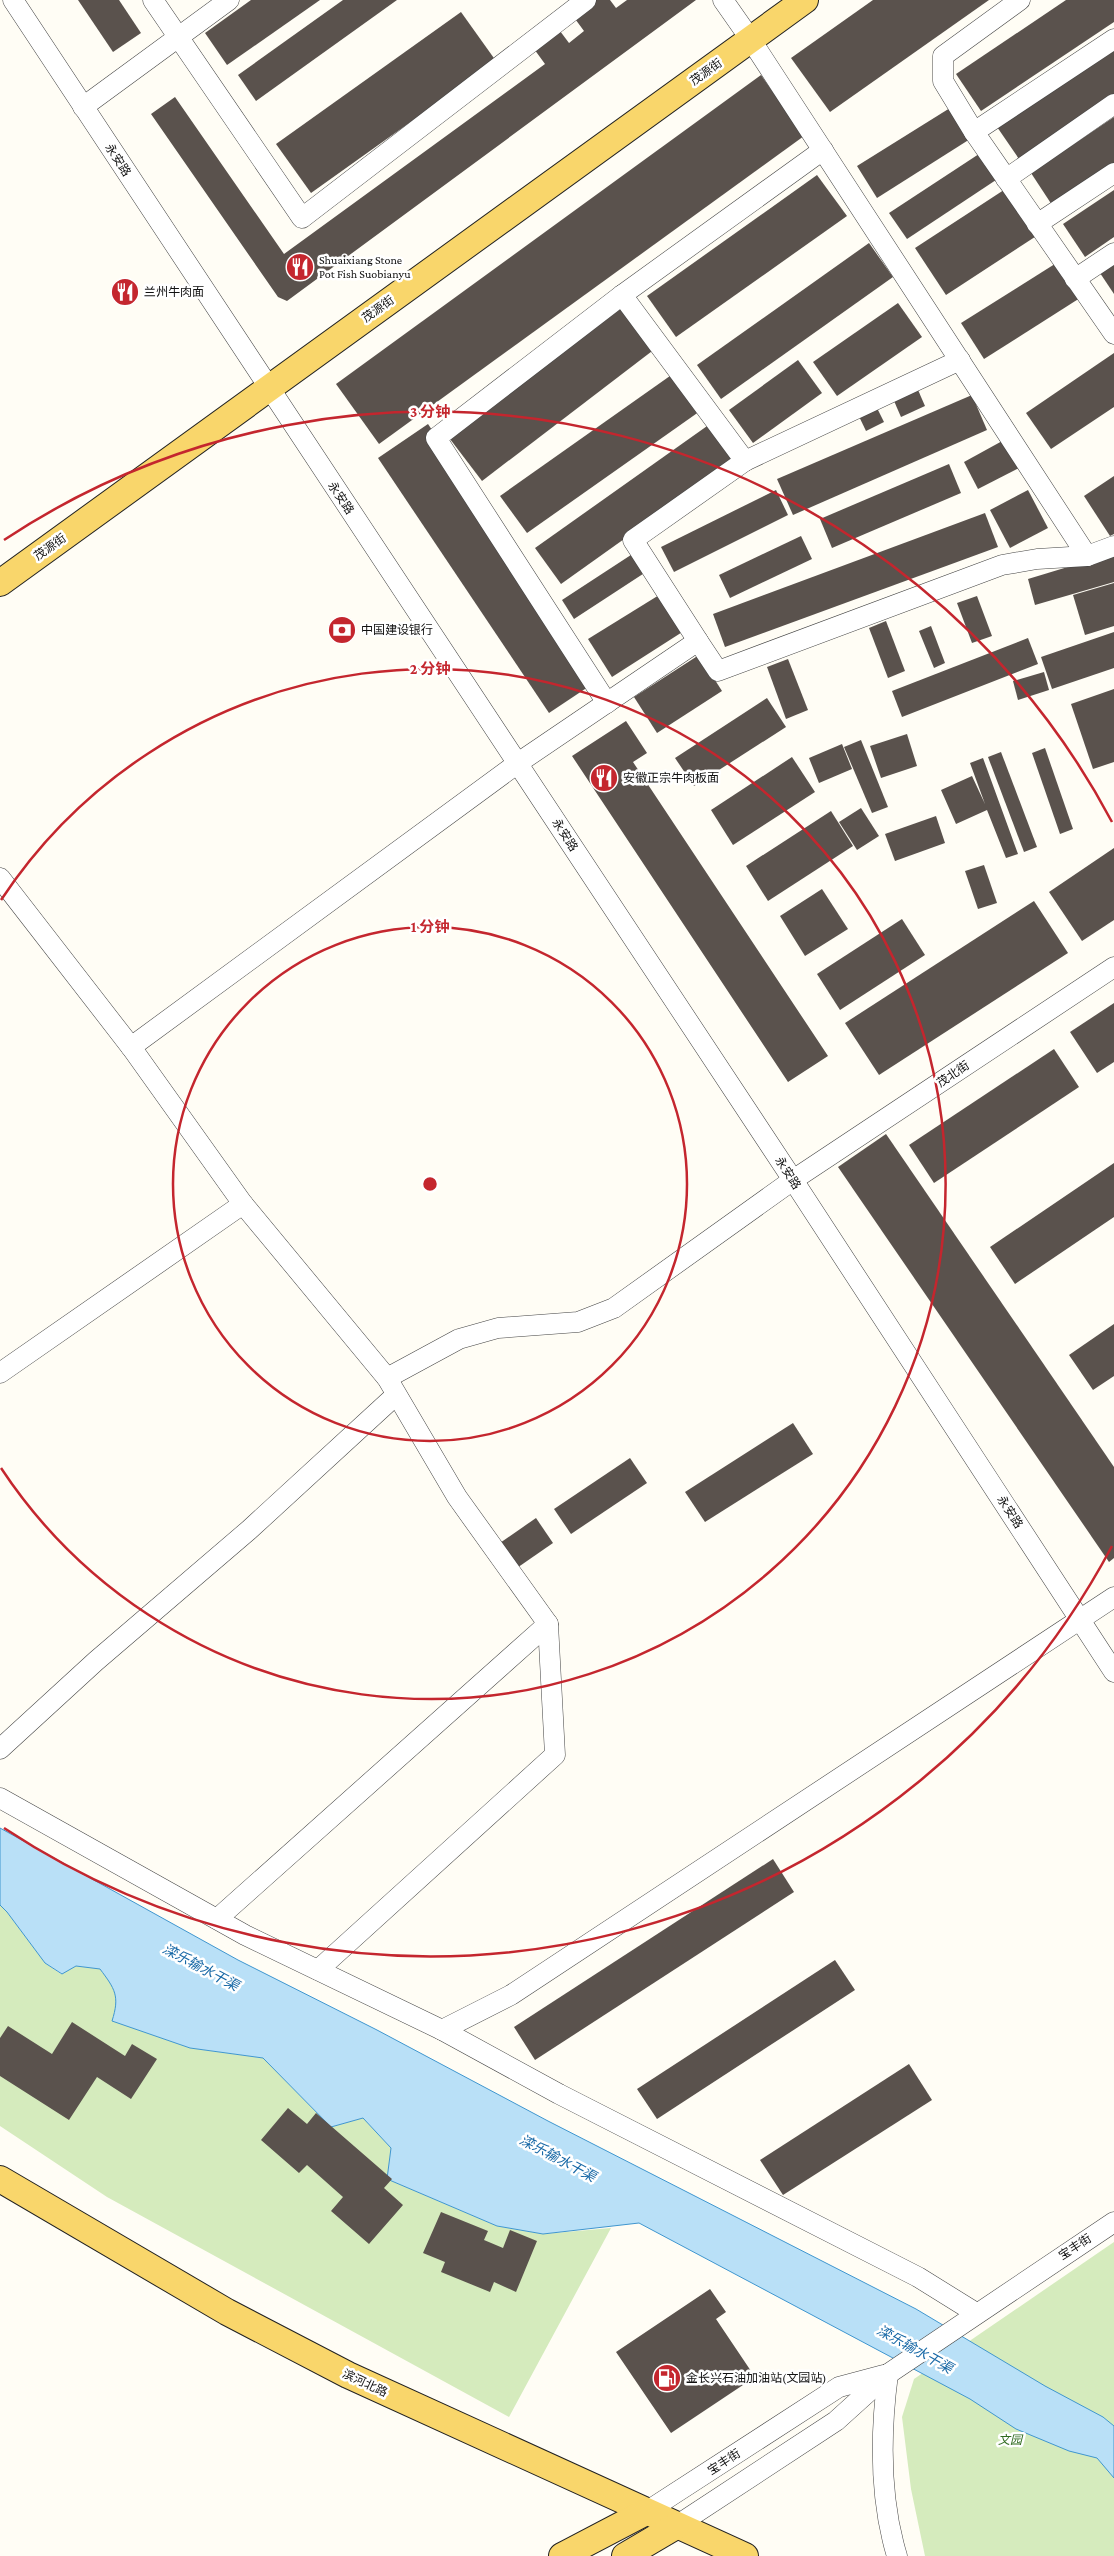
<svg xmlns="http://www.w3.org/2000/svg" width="1114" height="2556" viewBox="0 0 1114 2556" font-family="'Crimson Pro','Noto Sans SC',serif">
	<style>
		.green { fill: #d5ebbd }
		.water { fill: #b9e0f7; stroke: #3f96cf }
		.building { fill: #5a524d }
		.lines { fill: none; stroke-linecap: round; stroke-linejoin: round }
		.minor-casing { stroke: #444; stroke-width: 21 }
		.major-casing { stroke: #222; stroke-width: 28 }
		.minor { stroke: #fff; stroke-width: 20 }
		.major { stroke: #f9d66b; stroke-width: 26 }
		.ring { fill: none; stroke: #c4262e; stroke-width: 2.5 }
		.labels { text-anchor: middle; stroke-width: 5; stroke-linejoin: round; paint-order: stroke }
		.street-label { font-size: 12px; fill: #111; stroke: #fff }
		.poi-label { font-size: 12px; fill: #111; stroke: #fff; text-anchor: start }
		.park-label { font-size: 12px; font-style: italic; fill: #2f6b1f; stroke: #fff }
		.water-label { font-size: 14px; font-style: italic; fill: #1768a6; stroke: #fff }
		.centre { fill: #c4262e; stroke: #fff; stroke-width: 2.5 }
		.ring-label { font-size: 15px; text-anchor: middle; font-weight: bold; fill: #c4262e; stroke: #fff; stroke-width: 5; stroke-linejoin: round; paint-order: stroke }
	</style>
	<rect width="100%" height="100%" fill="#fffdf5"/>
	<g class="green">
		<path d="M0,1905L7,1912L45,1963L61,1974L76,1966L100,1968C115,1988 120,1996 113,2021L190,2048L263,2058L331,2127L363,2118L391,2148L387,2179L497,2226L543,2234L611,2228L509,2417L107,2197L0,2126Z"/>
		<path d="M1114,2242V2556H925L911,2489L902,2417L914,2379Z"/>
	</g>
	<path class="water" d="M0,1828L238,1960L377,2030L548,2121L916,2309L1045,2386L1103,2417L1114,2426V2478L1097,2458L1069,2451L1016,2429L970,2399L639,2223L543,2234L497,2226L387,2179L391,2148L363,2118L331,2127L263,2058L190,2048L112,2021C120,1996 115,1989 100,1969L76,1966L62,1974L45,1963L7,1912L0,1905Z"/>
	<g class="building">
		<path d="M78,0H119L141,33L113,52Z"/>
		<path d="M251,0H320L227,65L205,33Z"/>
		<path d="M343,0H397L256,101L238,75Z"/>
		<path d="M586,0H610L616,8L627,0H696L287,301L278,297L151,114L175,97L284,254L545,64L529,42L554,23L569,43L584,31L570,12Z"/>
		<path d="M873,0H989L830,112L791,58Z"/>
		<path d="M1066,0H1114V22L981,111L956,74Z"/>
		<path d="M461,12L496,61L311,193L276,144Z"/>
		<path d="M1114,44V96L1019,159L995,124Z"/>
		<path d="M761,75L804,136L379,444L336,384Z"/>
		<path d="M958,103L978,134L877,198L857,166Z"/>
		<path d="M1114,117V164L1052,205L1031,173Z"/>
		<path d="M982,152L999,178L907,239L889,213Z"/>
		<path d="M817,175L847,216L676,337L647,296Z"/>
		<path d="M1010,186L1041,233L946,295L915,248Z"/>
		<path d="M1114,190V237L1085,257L1063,224Z"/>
		<path d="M869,243L893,277L721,399L697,365Z"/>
		<path d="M1058,262L1080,298L984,359L961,323Z"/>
		<path d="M1114,264V294L1100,273Z"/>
		<path d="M628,303L660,345L482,481L450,439Z"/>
		<path d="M898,303L922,337L837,396L813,362Z"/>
		<path d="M1114,353V407L1051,449L1026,413Z"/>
		<path d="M798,360L822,393L753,443L729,410Z"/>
		<path d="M677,371L703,409L527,533L500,496Z"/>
		<path d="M915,383L925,406L901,417L891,394Z"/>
		<path d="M972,395L987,430L793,515L777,479Z"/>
		<path d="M872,398L884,422L866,431L854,406Z"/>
		<path d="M717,419L742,455L561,584L535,548Z"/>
		<path d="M428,424L600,679L549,713L378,458Z"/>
		<path d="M1004,440L1019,468L978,489L964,462Z"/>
		<path d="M949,464L961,493L832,548L820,519Z"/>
		<path d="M1114,476V534L1110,536L1084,496Z"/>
		<path d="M776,490L788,515L674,572L661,547Z"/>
		<path d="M1028,490L1048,528L1010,548L990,510Z"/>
		<path d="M985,513L998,547L725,647L713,614Z"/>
		<path d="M801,536L812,559L730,598L719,575Z"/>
		<path d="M637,551L649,570L574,619L562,600Z"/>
		<path d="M1114,553V582L1035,605L1028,579Z"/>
		<path d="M1114,583V626L1085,635L1073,595Z"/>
		<path d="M664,592L687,629L612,677L588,639Z"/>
		<path d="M977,596L992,636L972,643L957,603Z"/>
		<path d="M886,621L905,671L888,678L869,628Z"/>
		<path d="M931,626L945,663L934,668L919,631Z"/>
		<path d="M1114,632V668L1052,689L1041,657Z"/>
		<path d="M1028,638L1038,664L902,717L892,691Z"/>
		<path d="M699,655L722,691L657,733L634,697Z"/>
		<path d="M788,659L808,710L786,719L767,667Z"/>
		<path d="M1044,672L1049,690L1018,700L1013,681Z"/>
		<path d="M1114,689V762L1093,769L1071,704Z"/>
		<path d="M767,698L786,727L694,786L675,758Z"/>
		<path d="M626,721L647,753L633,762L828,1056L788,1082L572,756Z"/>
		<path d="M907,734L917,766L881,778L870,746Z"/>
		<path d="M861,740L888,807L872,813L844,747Z"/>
		<path d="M842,744L852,769L819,783L809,758Z"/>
		<path d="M1045,748L1073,829L1060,834L1032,753Z"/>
		<path d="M1001,752L1037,847L1024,852L988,757Z"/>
		<path d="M792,757L815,792L733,845L711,810Z"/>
		<path d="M983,758L1018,854L1006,858L987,810L956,824L941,790L972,776L985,804L970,763Z"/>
		<path d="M861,808L879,836L857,850L839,822Z"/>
		<path d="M831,811L853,846L768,901L746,866Z"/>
		<path d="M936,816L945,843L895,861L885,834Z"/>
		<path d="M1114,848V920L1082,941L1049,892Z"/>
		<path d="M984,865L997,903L978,909L965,871Z"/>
		<path d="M822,889L848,929L805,956L780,916Z"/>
		<path d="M1034,901L1068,953L879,1075L845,1023Z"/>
		<path d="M902,919L925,955L840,1010L817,974Z"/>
		<path d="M1114,1003V1062L1097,1073L1070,1032Z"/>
		<path d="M1054,1049L1079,1087L934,1183L909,1145Z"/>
		<path d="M886,1134L1114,1467V1558L1109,1562L838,1167Z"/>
		<path d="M1114,1163V1217L1015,1284L990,1247Z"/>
		<path d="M1114,1324V1376L1093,1390L1069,1355Z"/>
		<path d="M793,1423L813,1454L705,1522L685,1492Z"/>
		<path d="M630,1458L647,1483L571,1534L554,1509Z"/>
		<path d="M536,1518L553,1543L514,1570L497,1545Z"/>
		<path d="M773,1859L794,1892L535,2060L514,2027Z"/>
		<path d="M835,1960L855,1990L657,2119L637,2089Z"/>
		<path d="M72,2022L125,2056L132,2044L157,2059L131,2099L97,2077L69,2120L0,2076V2038L8,2026L52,2054Z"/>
		<path d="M909,2064L932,2100L783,2195L760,2160Z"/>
		<path d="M288,2108L307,2124L316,2113L392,2179L384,2188L403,2205L369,2244L331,2211L343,2197L307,2165L299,2173L261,2140Z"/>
		<path d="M441,2212L488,2231L484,2240L503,2248L510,2230L537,2241L516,2292L494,2282L490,2292L441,2272L445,2262L423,2253Z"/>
		<path d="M710,2289L726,2312L716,2319L755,2377L671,2433L616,2352Z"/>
	</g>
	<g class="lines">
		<defs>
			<g id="minor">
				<path d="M13,0L793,1180L1114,1672"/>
				<path d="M153,0L302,218L586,0"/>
				<path d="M723,0L751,40L1087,556"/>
				<path d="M1020,0L943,56V81L974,132L1114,334"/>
				<path d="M83,107L229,0"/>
				<path d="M974,132L1114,39"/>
				<path d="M1006,179L1114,104"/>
				<path d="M1037,224L1114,173"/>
				<path d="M1075,279L1114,253"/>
				<path d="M622,295L745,461L960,360"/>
				<path d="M698,641L633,540L745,461"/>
				<path d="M607,703L436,438L622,295L823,150"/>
				<path d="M0,878L131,1047L243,1204L387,1378L457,1497L548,1624L555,1755L318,1970"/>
				<path d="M131,1047L518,763L698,641L718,671L1002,565L1037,559L1087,556L1114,546"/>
				<path d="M0,1373L243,1204"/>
				<path d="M387,1378L459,1339L498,1328L578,1322L614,1308L793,1180L1114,967"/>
				<path d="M0,1749L96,1661L249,1530L396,1395"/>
				<path d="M0,1798L245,1935L442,2030L559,2094L918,2277L976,2313"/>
				<path d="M217,1919L548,1624"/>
				<path d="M442,2030L511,1995L1114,1597"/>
				<path d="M888,2374C880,2435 879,2497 897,2556"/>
				<path d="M646,2512L839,2387L884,2375"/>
				<path d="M676,2526L836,2421L888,2374L1114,2222"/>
			</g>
			<g id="major">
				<path d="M0,583L805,0"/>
				<path d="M0,2179L227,2312L348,2375L745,2556"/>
				<path d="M562,2556L646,2512"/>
				<path d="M625,2556L676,2526"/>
			</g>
		</defs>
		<use href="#minor" class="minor-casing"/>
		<use href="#major" class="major-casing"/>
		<use href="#minor" class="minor"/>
		<use href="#major" class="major"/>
	</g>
	<g class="ring">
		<circle cx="430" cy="1184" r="257"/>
		<path d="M1 900A515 515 0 1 1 1 1468"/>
		<path d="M1112 1546A772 772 0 0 1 4 1828M4 540A772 772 0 0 1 1112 822"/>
	</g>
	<defs>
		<symbol id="restaurant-disc" viewBox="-11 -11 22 22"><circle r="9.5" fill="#c4262e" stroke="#fff"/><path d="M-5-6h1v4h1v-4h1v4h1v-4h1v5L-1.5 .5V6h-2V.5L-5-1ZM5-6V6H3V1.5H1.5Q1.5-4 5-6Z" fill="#fff"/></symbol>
		<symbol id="bank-disc" viewBox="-11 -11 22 22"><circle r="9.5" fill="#c4262e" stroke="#fff"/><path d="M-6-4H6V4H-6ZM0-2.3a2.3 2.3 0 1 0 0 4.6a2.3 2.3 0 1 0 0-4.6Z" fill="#fff"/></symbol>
		<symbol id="fuel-disc" viewBox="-11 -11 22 22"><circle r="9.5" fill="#c4262e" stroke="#fff"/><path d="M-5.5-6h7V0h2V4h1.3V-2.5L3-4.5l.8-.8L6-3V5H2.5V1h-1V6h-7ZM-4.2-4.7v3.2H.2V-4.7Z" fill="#fff"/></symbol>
	</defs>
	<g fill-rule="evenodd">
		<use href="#restaurant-disc" x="284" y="251" width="32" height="32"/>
		<use href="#restaurant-disc" x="109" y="276" width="32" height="32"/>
		<use href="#bank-disc" x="326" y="614" width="32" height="32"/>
		<use href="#restaurant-disc" x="588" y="762" width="32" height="32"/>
		<use href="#fuel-disc" x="651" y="2362" width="32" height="32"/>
	</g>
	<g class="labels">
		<g class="street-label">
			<text transform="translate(706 72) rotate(-36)" y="4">茂源街</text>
			<text transform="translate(118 160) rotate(57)" y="4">永安路</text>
			<text transform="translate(378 309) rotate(-36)" y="4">茂源街</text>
			<text transform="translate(341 498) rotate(56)" y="4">永安路</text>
			<text transform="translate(50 547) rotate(-36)" y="4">茂源街</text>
			<text transform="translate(565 835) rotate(57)" y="4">永安路</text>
			<text transform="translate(953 1074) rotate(-34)" y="4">茂北街</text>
			<text transform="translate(788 1173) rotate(57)" y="4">永安路</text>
			<text transform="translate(1010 1512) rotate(57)" y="4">永安路</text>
			<text transform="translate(1075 2247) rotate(-33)" y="4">宝丰街</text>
			<text transform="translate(365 2383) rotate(25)" y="4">滨河北路</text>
			<text transform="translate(724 2462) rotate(-33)" y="4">宝丰街</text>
		</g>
		<g class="poi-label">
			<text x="319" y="264">Shuaixiang Stone<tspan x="319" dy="14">Pot Fish Suobianyu</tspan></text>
			<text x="144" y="296">兰州牛肉面</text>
			<text x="361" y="634">中国建设银行</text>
			<text x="623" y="782">安徽正宗牛肉板面</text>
			<text x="686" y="2382">金长兴石油加油站(文园站)</text>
		</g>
		<g class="park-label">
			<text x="1010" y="2444">文园</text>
		</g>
		<g class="water-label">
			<text transform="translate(201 1967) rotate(28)" y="5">滦乐输水干渠</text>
			<text transform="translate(558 2158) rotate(28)" y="5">滦乐输水干渠</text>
			<text transform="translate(915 2349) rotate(29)" y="5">滦乐输水干渠</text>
		</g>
	</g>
	<circle cx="430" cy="1184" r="8" class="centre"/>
	<g class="ring-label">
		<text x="430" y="417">3 分钟</text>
		<text x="430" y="674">2 分钟</text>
		<text x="430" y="932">1 分钟</text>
	</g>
</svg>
